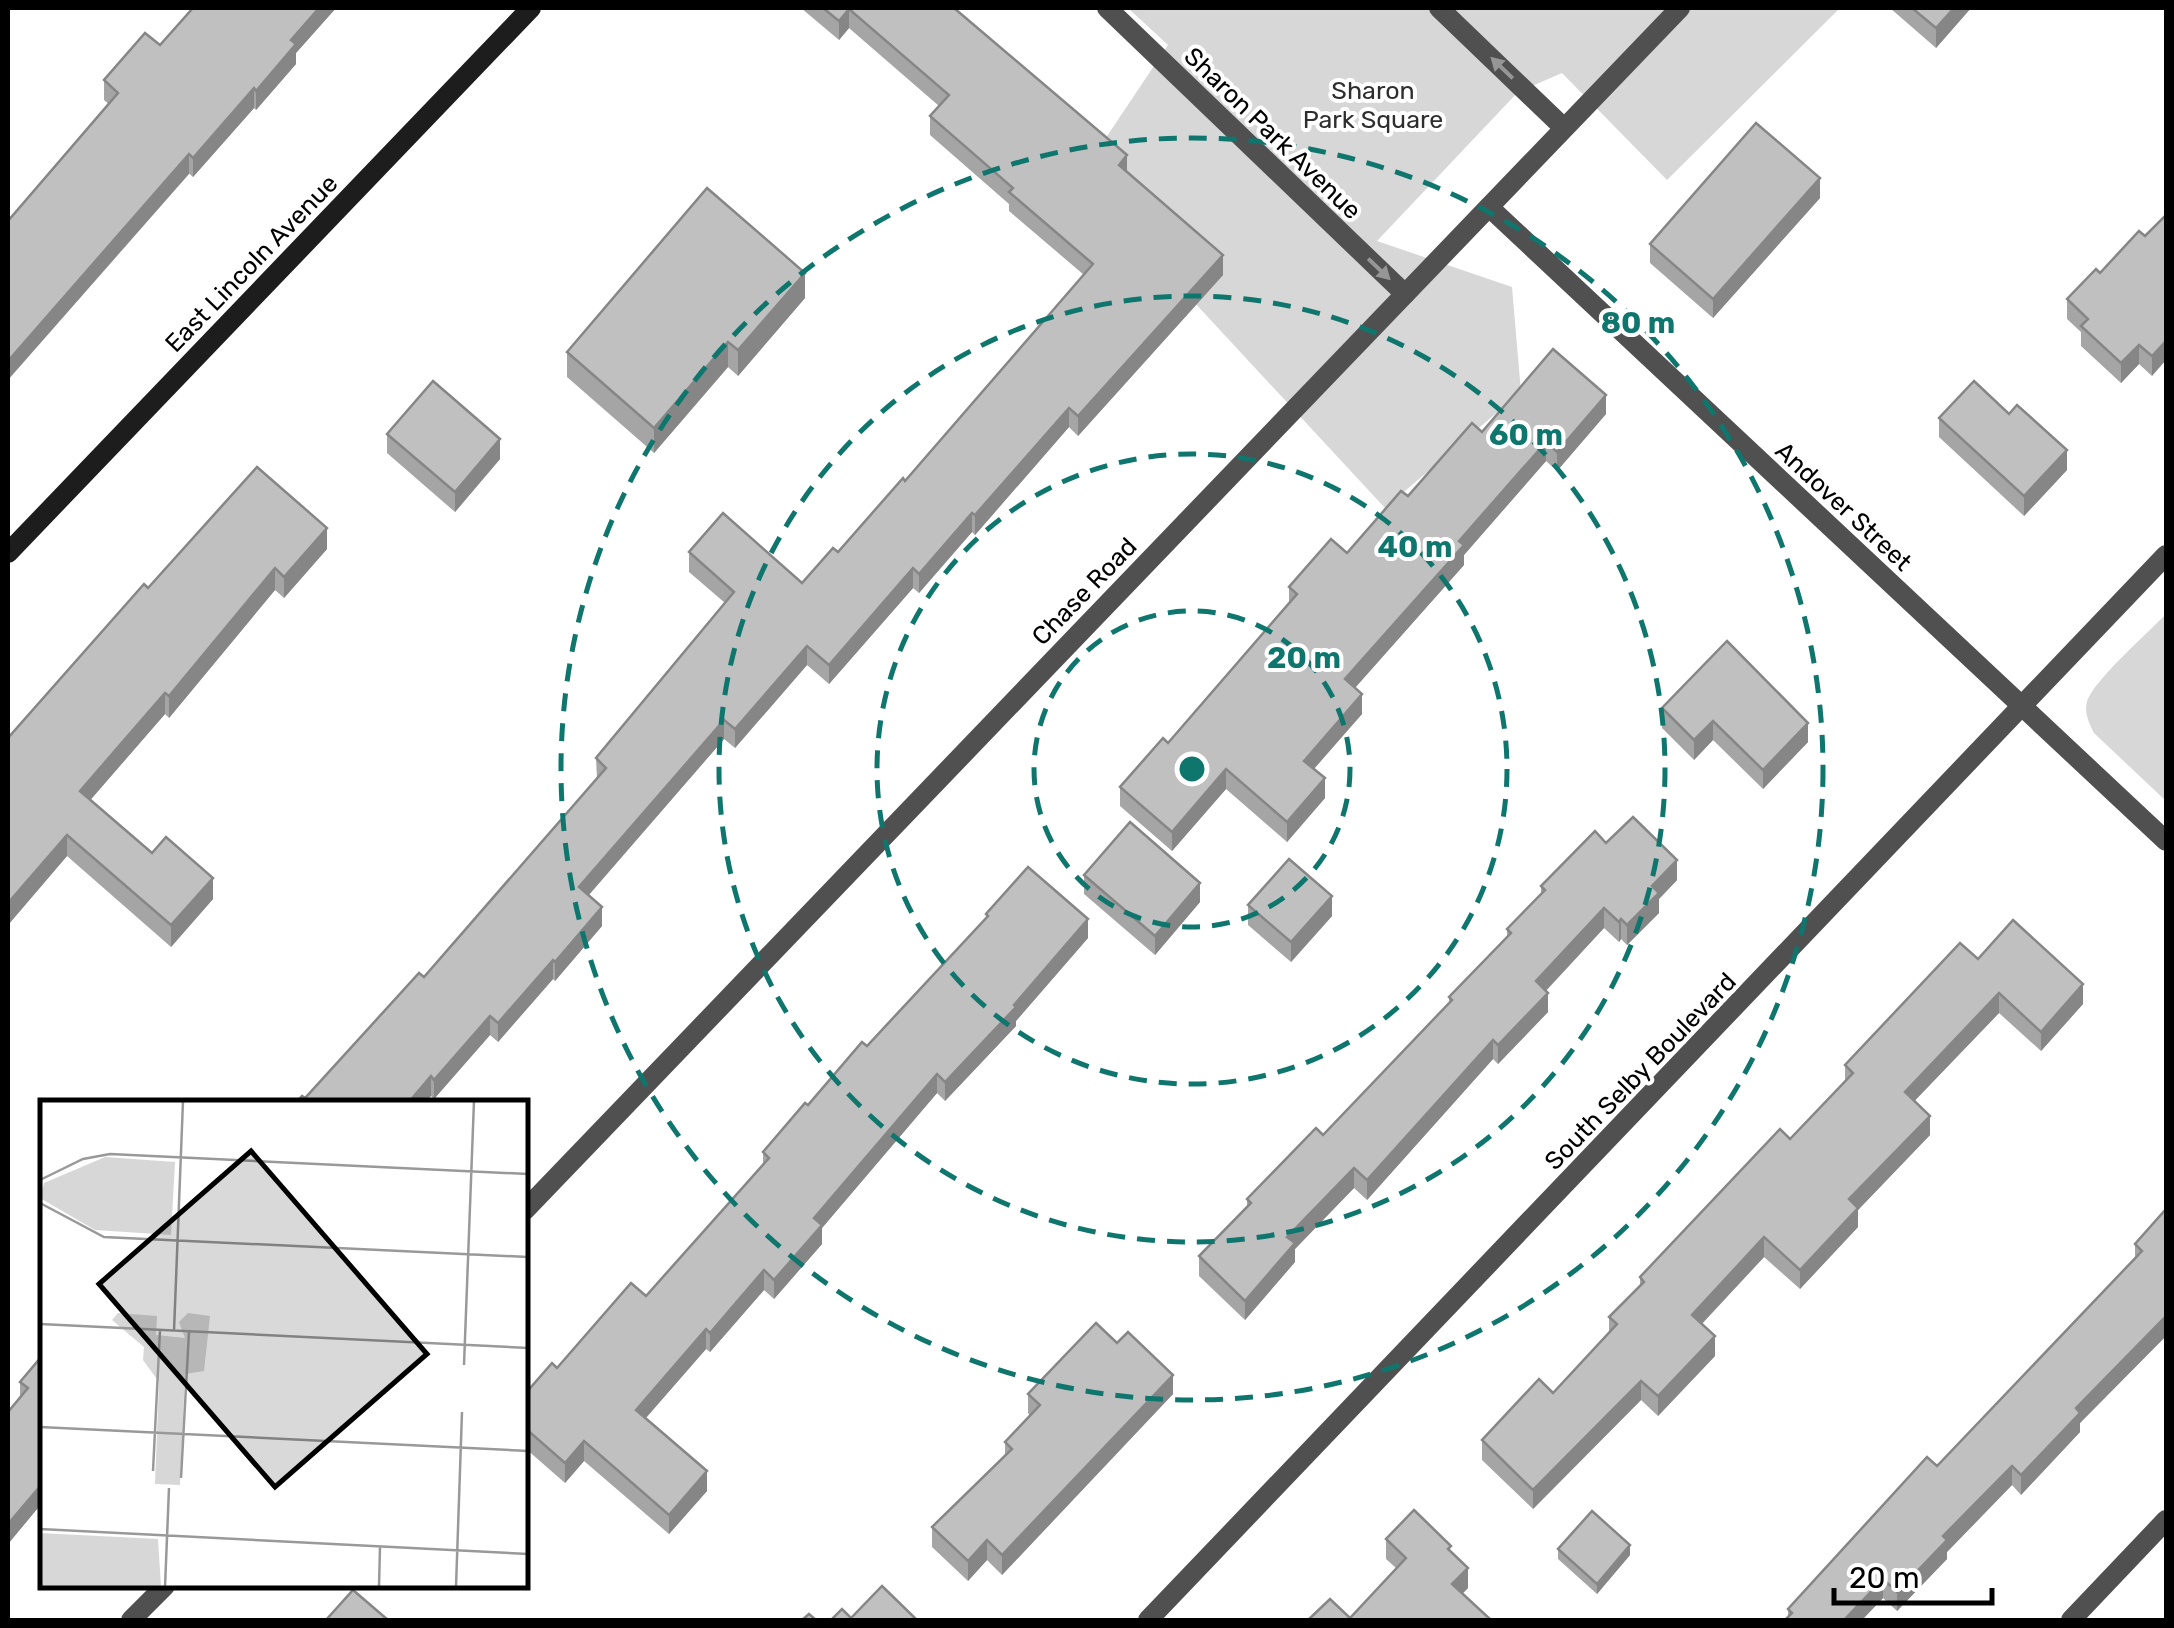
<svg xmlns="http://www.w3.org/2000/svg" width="2174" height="1628" viewBox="0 0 2174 1628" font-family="Rubik,sans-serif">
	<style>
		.green { fill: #d7d7d7 }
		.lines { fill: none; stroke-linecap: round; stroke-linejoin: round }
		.street { stroke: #505050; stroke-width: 20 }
		.secondary { stroke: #1d1d1d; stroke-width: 20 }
		.wall { fill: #a5a5a5 }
		.shaded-wall { fill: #868686 }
		.building { fill: #c0c0c0; stroke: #868686; stroke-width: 2.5 }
		.oneway { fill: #969696 }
		.ring { fill: none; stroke: #0f766e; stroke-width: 5; stroke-dasharray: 18 12 }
		.labels { text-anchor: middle; stroke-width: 8; stroke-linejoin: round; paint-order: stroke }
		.park-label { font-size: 25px; fill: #2e2e2e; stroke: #fff }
		.street-label { font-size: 25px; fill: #000; stroke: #fff }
		.inset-road { fill: none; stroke: #999; stroke-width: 2.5 }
		.view { fill: #000; fill-opacity: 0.15; stroke: #000; stroke-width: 5 }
		.inset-edge { fill: none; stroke: #000; stroke-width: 5 }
		.centre { fill: #0f766e; stroke: #fff; stroke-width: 5 }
		.ring-label { font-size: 30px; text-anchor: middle; font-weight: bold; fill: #0f766e; stroke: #fff; stroke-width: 8; stroke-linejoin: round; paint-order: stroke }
	</style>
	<rect width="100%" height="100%" fill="#fff"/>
	<g class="green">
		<path d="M1128,8H1840L1667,180L1562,73L1518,92L1377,241L1512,287L1521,392L1385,508L1079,178L1168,45Z"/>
		<path d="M2166,614V801L2094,733C2089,723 2084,713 2087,702C2093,681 2149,632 2166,614Z"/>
	</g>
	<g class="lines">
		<g class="street">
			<path d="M1107,8L1405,294"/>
			<path d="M1439,8L1564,128"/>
			<path d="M1489,207L2166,841"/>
			<path d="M525,1210L1680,8"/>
			<path d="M131,1620L165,1586"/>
			<path d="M1148,1620L2166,555"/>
			<path d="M2071,1620L2166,1520"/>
		</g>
		<path class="secondary" d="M8,553L531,8"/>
	</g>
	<g class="wall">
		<path d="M193,8H336L296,53V64L256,110L254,108L193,177L104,100V80L160,45Z"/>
		<path d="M801,8H954L1127,172L1223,275L1078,436L1069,427L975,535L972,532L919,593L913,588L829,684L807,665L735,748L724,739L589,895L602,926L555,981L553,979L498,1042L490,1035L434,1099L431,1096L424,1103H296L305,1098L424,977L597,779L596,758L725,603L689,572V552L802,583L838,552L905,481L1084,275L1009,211V204L930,135V116L939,106L849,28L839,40Z"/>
		<path d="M1890,8H1971L1936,48Z"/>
		<path d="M1820,198L1713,318L1650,263V244Z"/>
		<path d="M2166,215L2152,376L2139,364L2121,383L2081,346V332L2067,319V299L2145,236Z"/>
		<path d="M805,298L738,376L728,367L654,453L567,377V352Z"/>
		<path d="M1606,414L1557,471L1546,461L1464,555V565L1355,688L1362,714L1314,769L1325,798L1287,842L1226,789L1172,851L1120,806V787L1168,743L1289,603V587L1347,553L1408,496L1482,432Z"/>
		<path d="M1939,418L2067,470L2024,516L1939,437Z"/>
		<path d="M387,434L500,459L455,512L387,453Z"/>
		<path d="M327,549L284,598L275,590L169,718L165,714L90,800L152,853L213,899L171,947L67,856L8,925L148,588Z"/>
		<path d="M1662,708L1808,742L1763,789L1713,740L1694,760L1662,728Z"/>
		<path d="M1606,843L1677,880L1659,899V913L1627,945L1621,939L1619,942L1604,928L1546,991L1548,1012L1498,1064L1493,1059L1367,1200L1354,1188L1295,1249V1262L1245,1320L1199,1276V1256L1247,1206V1199L1323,1135L1449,1003V997L1507,937V929L1541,895V886Z"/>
		<path d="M1084,875L1200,902L1155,955L1084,894Z"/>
		<path d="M1248,905L1332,916L1291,962L1248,925Z"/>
		<path d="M986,914L1088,938L1016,1021V1026L945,1101L937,1093L822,1228V1244L774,1299L764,1290L710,1352L706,1349L646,1418L707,1491L669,1534L584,1461L565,1483L525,1448V1394L646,1296L763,1165V1152L867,1046L986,918Z"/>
		<path d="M1978,959L2083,1004L2041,1051L1999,1013L1914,1101L1930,1135L1858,1210V1227L1800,1289L1764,1257L1702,1324L1715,1356L1658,1416L1641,1400L1533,1509L1482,1460V1440L1553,1393L1609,1332V1317L1640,1286V1277L1790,1139L1845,1082V1065Z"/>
		<path d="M2166,1209V1336L2080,1423V1432L2021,1495L2012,1485L1947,1552V1559L1897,1611L1883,1598L1862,1620H1785L1788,1618V1609L1937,1466L2135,1259V1244Z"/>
		<path d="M42,1356V1503L8,1544L20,1398V1382Z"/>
		<path d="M1028,1394H1173L1002,1575L987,1560L968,1581L932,1547V1527L1005,1456V1442L1030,1416L1028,1413Z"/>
		<path d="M1386,1539L1451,1552L1468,1588L1462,1594L1350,1618L1396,1568L1386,1559Z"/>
		<path d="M1558,1549L1630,1555L1597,1594L1558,1559Z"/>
	</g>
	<g class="shaded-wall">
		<path d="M319,8H336L296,53V64L256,110V91L291,40Z"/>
		<path d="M1954,8H1971L1936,48V28Z"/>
		<path d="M849,9V28L839,40V21Z"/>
		<path d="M254,88V108L193,177V158Z"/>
		<path d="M189,154V174L8,380V361Z"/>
		<path d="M1127,155V174L1119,165Z"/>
		<path d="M1820,178V198L1713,318V299Z"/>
		<path d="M1223,255V275L1078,436V416Z"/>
		<path d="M805,273V298L738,376V350Z"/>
		<path d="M2166,341V360L2152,376V356Z"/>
		<path d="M728,342V367L654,453V428Z"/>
		<path d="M2139,345V364L2121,383V363Z"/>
		<path d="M1606,395V414L1557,471V452Z"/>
		<path d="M1069,408V427L975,535V515Z"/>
		<path d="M500,439V459L455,512V492Z"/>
		<path d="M1546,442V461L1464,555V565L1345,699V679L1459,541Z"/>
		<path d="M2067,450V470L2024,516V496Z"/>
		<path d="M972,513V532L919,593V574Z"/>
		<path d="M327,528V549L284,598V577Z"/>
		<path d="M275,568V590L169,718V696Z"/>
		<path d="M913,568V588L829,684V665Z"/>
		<path d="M807,646V665L735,748V729Z"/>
		<path d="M165,693V714L80,812V791Z"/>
		<path d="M1362,694V714L1304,780V761Z"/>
		<path d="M724,720V739L579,906V887Z"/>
		<path d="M1713,721V740L1694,760V740Z"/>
		<path d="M1808,723V742L1763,789V770Z"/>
		<path d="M1226,769V789L1172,851V832Z"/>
		<path d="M1325,778V798L1287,842V822Z"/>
		<path d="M67,835V856L8,925V903Z"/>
		<path d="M1677,860V880L1659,899V913L1627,945V925L1652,886Z"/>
		<path d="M213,878V899L171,947V925Z"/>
		<path d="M1200,883V902L1155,955V936Z"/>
		<path d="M1332,896V916L1291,962V942Z"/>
		<path d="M602,907V926L555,981V962Z"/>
		<path d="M1604,908V928L1536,1001V981Z"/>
		<path d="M1088,919V938L1016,1021V1026L945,1101V1082Z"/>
		<path d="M1621,919V939L1619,942V922Z"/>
		<path d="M553,960V979L498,1042V1023Z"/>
		<path d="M2083,984V1004L2041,1051V1032Z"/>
		<path d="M1548,993V1012L1498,1064V1045Z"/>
		<path d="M1999,993V1013L1905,1111V1092Z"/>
		<path d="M490,1016V1035L434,1099V1080Z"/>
		<path d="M1493,1040V1059L1367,1200V1180Z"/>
		<path d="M937,1074V1093L822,1228V1244L774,1299V1280L814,1218Z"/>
		<path d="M431,1076V1096L424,1103H408Z"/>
		<path d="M1930,1116V1135L1858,1210V1227L1800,1289V1270L1849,1199Z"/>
		<path d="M1354,1168V1188L1295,1249V1262L1245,1320V1301L1287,1237Z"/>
		<path d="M1764,1237V1257L1692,1334V1315Z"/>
		<path d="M764,1270V1290L710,1352V1333Z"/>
		<path d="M2166,1316V1336L2080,1423V1432L2021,1495V1475L2076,1408Z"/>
		<path d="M706,1329V1349L636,1429V1410Z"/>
		<path d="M1715,1336V1356L1658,1416V1396Z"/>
		<path d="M1173,1375V1394L1002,1575V1555Z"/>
		<path d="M1641,1381V1400L1533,1509V1490Z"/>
		<path d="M584,1441V1461L565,1483V1463Z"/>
		<path d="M2012,1466V1485L1947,1552V1559L1897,1611V1592L1943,1536Z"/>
		<path d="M707,1471V1491L669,1534V1515Z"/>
		<path d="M42,1484V1503L8,1544V1524Z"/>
		<path d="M987,1540V1560L968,1581V1561Z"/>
		<path d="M1630,1545V1555L1597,1594V1584Z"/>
		<path d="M1468,1568V1588L1452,1604V1584Z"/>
		<path d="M1883,1579V1598L1862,1620H1844Z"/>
	</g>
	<g class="building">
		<path d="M193,8H319L291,40L296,44L256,91L254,88L193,158L189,154L8,361V221L118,93L104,80L145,33L160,45Z"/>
		<path d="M823,8H954L1127,155L1119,165L1223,255L1078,416L1069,408L975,515L972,513L919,574L913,568L829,665L807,646L735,729L724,720L579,887L602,907L555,962L553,960L498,1023L490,1016L434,1080L431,1076L408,1103H296L302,1096L305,1098L419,973L424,977L606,768L596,758L734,592L689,552L723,513L802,583L833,548L838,552L903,478L905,481L1093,264L1009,192L1013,188L930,116L949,95L849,9L839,21Z"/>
		<path d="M1912,8H1954L1936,28Z"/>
		<path d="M1756,123L1820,178L1713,299L1650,244Z"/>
		<path d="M707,188L805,273L738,350L728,342L654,428L567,352Z"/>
		<path d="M2166,215V341L2152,356L2139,345L2121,363L2081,326L2088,319L2067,299L2096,269L2100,273L2139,231L2145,236Z"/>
		<path d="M1553,349L1606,395L1557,452L1546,442L1459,541L1464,545L1345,679L1362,694L1304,761L1325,778L1287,822L1226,769L1172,832L1120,787L1163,738L1168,743L1297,594L1289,587L1331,539L1347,553L1401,491L1408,496L1472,423L1482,432Z"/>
		<path d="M433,381L500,439L455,492L387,434Z"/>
		<path d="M1974,381L2009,414L2017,405L2067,450L2024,496L1939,418Z"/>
		<path d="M257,467L327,528L284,577L275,568L169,696L165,693L80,791L152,853L166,837L213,878L171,925L67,835L8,903V738L144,584L148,588Z"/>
		<path d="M1727,641L1808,723L1763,770L1713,721L1694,740L1662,708Z"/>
		<path d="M1633,817L1677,860L1652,886L1659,893L1627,925L1621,919L1619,922L1604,908L1536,981L1548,993L1498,1045L1493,1040L1367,1180L1354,1168L1287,1237L1295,1243L1245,1301L1199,1256L1251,1203L1247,1199L1316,1128L1323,1135L1452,1000L1449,997L1511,933L1507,929L1545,890L1541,886L1595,831L1606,843Z"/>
		<path d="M1130,822L1200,883L1155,936L1084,875Z"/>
		<path d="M1289,859L1332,896L1291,942L1248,905Z"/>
		<path d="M1028,867L1088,919L1014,1005L1016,1007L945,1082L937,1074L814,1218L822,1225L774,1280L764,1270L710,1333L706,1329L636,1410L707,1471L669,1515L584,1441L565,1463L525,1428V1394L552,1363L557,1368L631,1283L646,1296L769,1158L763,1152L805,1103L808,1105L862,1042L867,1046L988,916L986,914Z"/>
		<path d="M2013,920L2083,984L2041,1032L1999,993L1905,1092L1930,1116L1849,1199L1858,1208L1800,1270L1764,1237L1692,1315L1715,1336L1658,1396L1641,1381L1533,1490L1482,1440L1539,1379L1553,1393L1617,1324L1609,1317L1644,1282L1640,1277L1780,1129L1790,1139L1853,1073L1845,1065L1960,943L1978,959Z"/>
		<path d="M2166,1209V1316L2076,1408L2080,1413L2021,1475L2012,1466L1943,1536L1947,1540L1897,1592L1883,1579L1844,1620H1785L1792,1613L1788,1609L1927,1457L1937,1466L2142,1251L2135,1244Z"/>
		<path d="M1096,1323L1117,1343L1128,1332L1173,1375L1002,1555L987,1540L968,1561L932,1527L1012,1449L1005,1442L1040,1405L1028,1394Z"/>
		<path d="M42,1356V1484L8,1524V1412L28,1388L20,1382Z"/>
		<path d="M1414,1510L1451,1546L1448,1549L1468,1568L1452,1584L1491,1620H1308L1330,1599L1350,1618L1406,1558L1386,1539Z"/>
		<path d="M1592,1511L1630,1545L1597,1584L1558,1549Z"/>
		<path d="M882,1586L917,1620H831L842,1609L851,1618Z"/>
		<path d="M353,1590L388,1620H326Z"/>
		<path d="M809,1614L816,1620H802Z"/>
	</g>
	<defs><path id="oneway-solid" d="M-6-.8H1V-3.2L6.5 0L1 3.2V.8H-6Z" transform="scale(2.5)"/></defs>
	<g class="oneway">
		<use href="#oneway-solid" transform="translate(1502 68) rotate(-136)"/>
		<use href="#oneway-solid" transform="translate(1379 269) rotate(44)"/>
	</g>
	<g class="ring">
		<circle cx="1192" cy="769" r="158"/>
		<circle cx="1192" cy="769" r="315"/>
		<circle cx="1192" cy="769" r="473"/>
		<circle cx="1192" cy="769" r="631"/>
	</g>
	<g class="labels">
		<g class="park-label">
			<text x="1373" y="99">Sharon<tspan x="1373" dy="29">Park Square</tspan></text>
		</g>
		<g class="street-label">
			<text transform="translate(1273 133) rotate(44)" y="9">Sharon Park Avenue</text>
			<text transform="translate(251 263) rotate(-46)" y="9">East Lincoln Avenue</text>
			<text transform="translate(1844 506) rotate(43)" y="9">Andover Street</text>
			<text transform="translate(1084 591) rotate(-46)" y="9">Chase Road</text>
			<text transform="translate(1640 1071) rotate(-46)" y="9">South Selby Boulevard</text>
		</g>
	</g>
	<g transform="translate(40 1100)">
		<rect width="488" height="488" fill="#fff"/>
		<path d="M65,57L135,62L131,135L55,130L0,98L4,83ZM78,213L117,216L116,235L145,238L139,222L148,213L170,216L164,271L145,274L140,385L115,384L119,282L103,260L104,247L72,220ZM0,433L118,439L121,487H0Z" fill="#d7d7d7"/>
		<path class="inset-road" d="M0,80L43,59L70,54L488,74M0,103L64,137L488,157M0,224L488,248M134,231L143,1M424,265L434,1M0,327L488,351M113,371L120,230M141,378L149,232M0,429L488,454M125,487L129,388M339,487L340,447M416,487L422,312"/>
		<path class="view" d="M211,51L387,254L235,387L59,184Z"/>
		<rect width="488" height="488" class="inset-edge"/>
	</g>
	<circle cx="1192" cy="769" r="15" class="centre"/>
	<g class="ring-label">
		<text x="1638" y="333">80 m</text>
		<text x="1526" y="445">60 m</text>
		<text x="1415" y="557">40 m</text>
		<text x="1304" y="668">20 m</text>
	</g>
	<rect width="2174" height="1628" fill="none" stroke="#000000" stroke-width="20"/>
	<path d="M1834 1588v15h158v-15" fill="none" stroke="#000000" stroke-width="5"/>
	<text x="1849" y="1588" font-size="30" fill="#000000" stroke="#ffffff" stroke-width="8" paint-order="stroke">20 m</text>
</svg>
